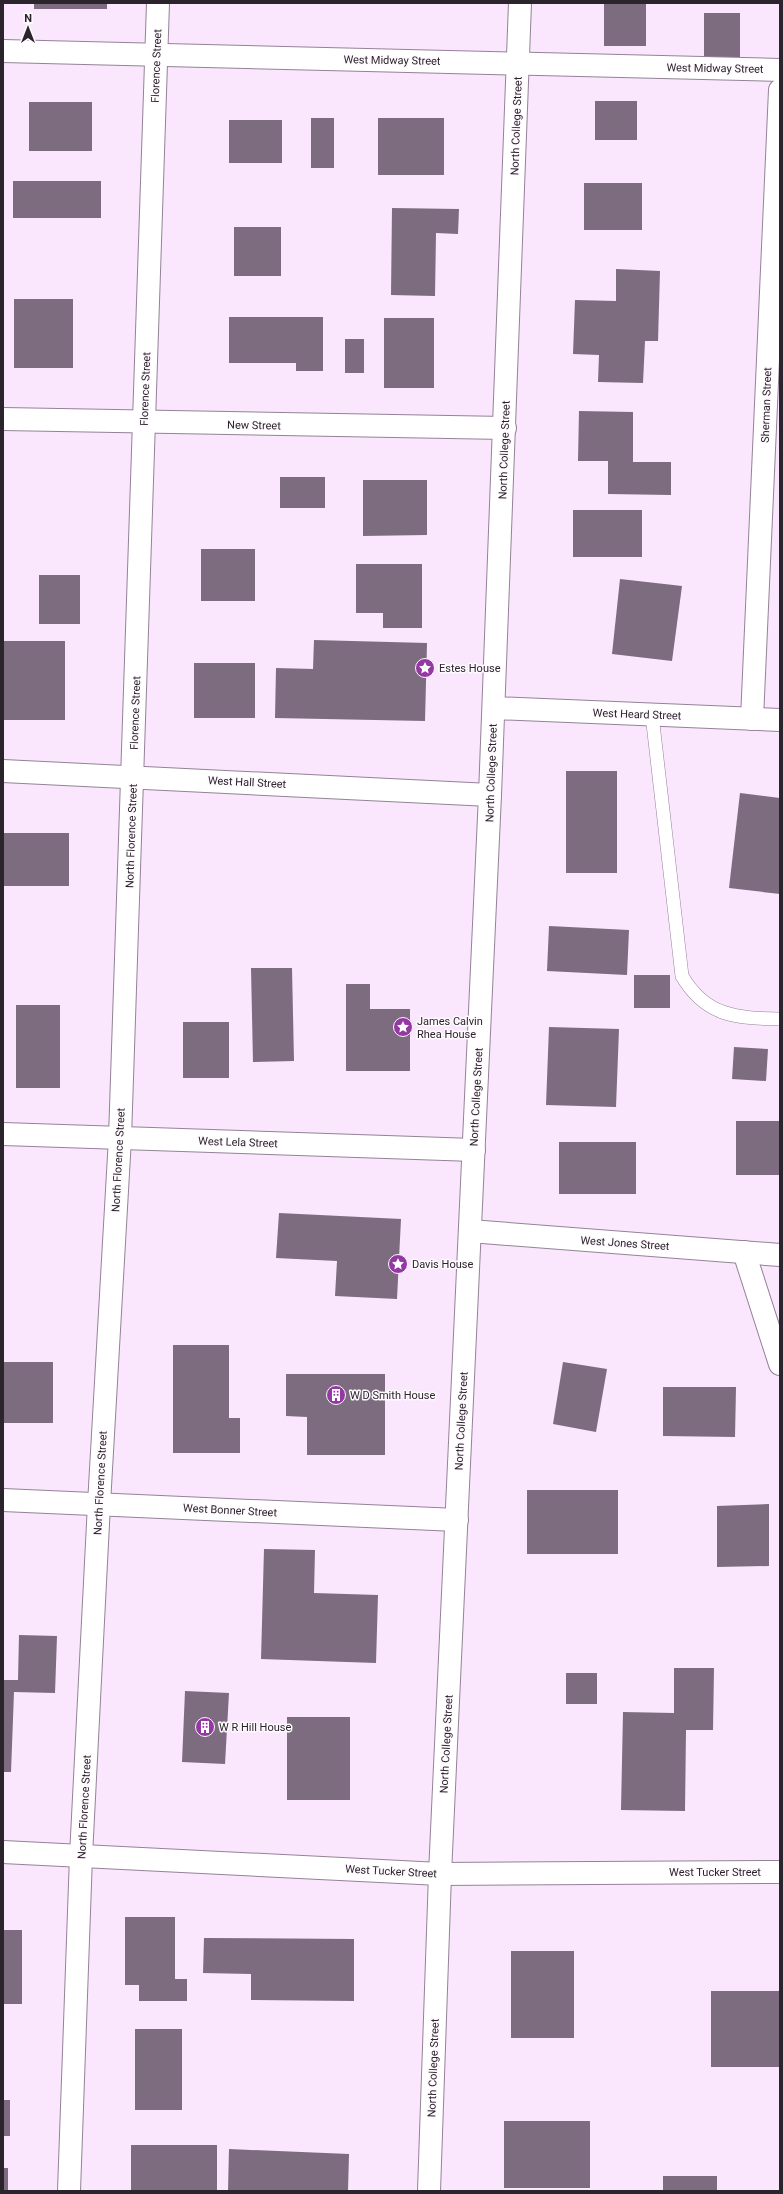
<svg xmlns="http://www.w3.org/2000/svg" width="783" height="2194" viewBox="0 0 783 2194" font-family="Roboto,sans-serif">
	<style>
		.building { fill: #7d6b80 }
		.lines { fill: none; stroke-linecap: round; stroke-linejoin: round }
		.lane-casing { stroke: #948297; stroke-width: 14 }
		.street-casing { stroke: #948297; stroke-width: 24 }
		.lane { stroke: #fff; stroke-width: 13 }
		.street { stroke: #fff; stroke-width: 22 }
		.labels { text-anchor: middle; stroke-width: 3; stroke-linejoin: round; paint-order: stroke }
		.street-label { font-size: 11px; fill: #2b242c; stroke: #fefafe }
		.poi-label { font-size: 11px; fill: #2b242c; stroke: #fefafe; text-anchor: start }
	</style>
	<rect width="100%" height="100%" fill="#fae6fd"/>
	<g class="building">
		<rect x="34" y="3" width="73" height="6"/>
		<rect x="604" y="3" width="42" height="43"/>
		<rect x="704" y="13" width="36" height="50"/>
		<rect x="595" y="101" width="42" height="39"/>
		<rect x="29" y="102" width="63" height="49"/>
		<rect x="311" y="118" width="23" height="50"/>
		<rect x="378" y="118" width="66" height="57"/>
		<rect x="229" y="120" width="53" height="43"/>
		<rect x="13" y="181" width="88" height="37"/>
		<rect x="584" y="183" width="58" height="47"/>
		<path d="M392,208L459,209L458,234L436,233L435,296L391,295Z"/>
		<rect x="234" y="227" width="47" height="49"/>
		<path d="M616,269L660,271L658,341H645L643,383L598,382L599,355L573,354L575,300L616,301Z"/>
		<rect x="14" y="299" width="59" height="69"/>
		<path d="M229,317H323V371H296V363H229Z"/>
		<rect x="384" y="318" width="50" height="70"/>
		<rect x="345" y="339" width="19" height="34"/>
		<path d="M579,411L633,412V462H671V495L608,494V461H578Z"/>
		<rect x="280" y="477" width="45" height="31"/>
		<path d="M363,480H427V535L363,536Z"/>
		<rect x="573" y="510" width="69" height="47"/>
		<rect x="201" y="549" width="54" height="52"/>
		<path d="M356,564H422V628H383V613H356Z"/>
		<rect x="39" y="575" width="41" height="49"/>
		<path d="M620,579L682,586L672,661L612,654Z"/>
		<path d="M314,640L427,643L425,721L275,718L276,668L313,669Z"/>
		<rect x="3" y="641" width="62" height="79"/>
		<rect x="194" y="663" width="61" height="55"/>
		<rect x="566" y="771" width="51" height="102"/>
		<path d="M740,793L780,798V894L729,888Z"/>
		<rect x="3" y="833" width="66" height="53"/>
		<path d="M549,926L629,930L627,975L547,971Z"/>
		<path d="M251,968H292L294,1061L253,1062Z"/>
		<rect x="634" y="975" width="36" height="33"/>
		<path d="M346,984H370V1009H410V1071H346Z"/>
		<rect x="16" y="1005" width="44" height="83"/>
		<rect x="183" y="1022" width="46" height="56"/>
		<path d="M549,1027L619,1029L616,1107L546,1105Z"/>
		<path d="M734,1047L768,1049L766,1081L732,1079Z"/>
		<rect x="736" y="1121" width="44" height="54"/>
		<rect x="559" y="1142" width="77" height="52"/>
		<path d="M279,1213L401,1219L397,1299L335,1296L337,1261L276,1258Z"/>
		<path d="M173,1345H229V1418H240V1453H173Z"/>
		<rect x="3" y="1362" width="50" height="61"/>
		<path d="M563,1362L607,1369L596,1432L553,1424Z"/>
		<path d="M286,1374H385V1455H307V1417L286,1416Z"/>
		<path d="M663,1387H736L735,1437L663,1436Z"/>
		<rect x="527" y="1490" width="91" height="64"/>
		<path d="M769,1504V1566L717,1567V1506Z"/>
		<path d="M264,1549L315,1550L314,1593L378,1595L376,1663L261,1659Z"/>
		<path d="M19,1635L57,1636L55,1693L14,1692L11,1772H3V1680H18Z"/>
		<path d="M674,1668H714L713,1730H686L685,1811L621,1810L623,1712L674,1713Z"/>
		<rect x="566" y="1673" width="31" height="31"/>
		<path d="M185,1691L229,1693L225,1764L182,1762Z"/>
		<rect x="287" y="1717" width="63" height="83"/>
		<path d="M125,1917H175V1979H187V2001H139V1985H125Z"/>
		<rect x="3" y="1930" width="19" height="74"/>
		<path d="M204,1938L354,1939V2001L251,2000V1974L203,1973Z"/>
		<rect x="511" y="1951" width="63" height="87"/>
		<rect x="711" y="1991" width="69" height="76"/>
		<rect x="135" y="2029" width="47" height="81"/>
		<rect x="3" y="2100" width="7" height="36"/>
		<rect x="504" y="2121" width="86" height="67"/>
		<rect x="131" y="2145" width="86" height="46"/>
		<path d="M229,2149L349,2154L348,2191H228Z"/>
		<rect x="3" y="2168" width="5" height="23"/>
		<rect x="663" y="2176" width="54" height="15"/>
	</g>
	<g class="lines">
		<defs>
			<path id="lane" d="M652,715L682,976C706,1017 737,1018 780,1019"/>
			<g id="street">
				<path d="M3,51L780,70"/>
				<path d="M3,419L505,428"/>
				<path d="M494,708L780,720"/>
				<path d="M752,719L780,90"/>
				<path d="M3,771L490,795"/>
				<path d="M3,1134L474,1150"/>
				<path d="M470,1231L780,1255"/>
				<path d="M744,1252L780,1364"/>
				<path d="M3,1500L457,1520"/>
				<path d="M3,1852L440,1874L780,1872"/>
				<path d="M69,2191L81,1856L99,1504L120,1138L158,3"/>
				<path d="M429,2191L440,1874L490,795L520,3"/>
			</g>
		</defs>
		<use href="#lane" class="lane-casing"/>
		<use href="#street" class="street-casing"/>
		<use href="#lane" class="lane"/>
		<use href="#street" class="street"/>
	</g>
	<defs>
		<symbol id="sight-disc" viewBox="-11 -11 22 22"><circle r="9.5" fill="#9438a3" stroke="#fefafe"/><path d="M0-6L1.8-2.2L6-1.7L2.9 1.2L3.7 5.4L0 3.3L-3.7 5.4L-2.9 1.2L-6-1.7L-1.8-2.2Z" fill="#fff"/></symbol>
		<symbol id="building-disc" viewBox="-11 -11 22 22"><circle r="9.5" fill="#9438a3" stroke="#fefafe"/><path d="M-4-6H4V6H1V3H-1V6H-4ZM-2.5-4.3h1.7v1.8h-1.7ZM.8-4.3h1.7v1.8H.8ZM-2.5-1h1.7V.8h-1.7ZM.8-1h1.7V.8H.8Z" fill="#fff"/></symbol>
	</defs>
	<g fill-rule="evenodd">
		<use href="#sight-disc" x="414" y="657" width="22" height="22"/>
		<use href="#sight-disc" x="392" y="1016" width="22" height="22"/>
		<use href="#sight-disc" x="387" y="1253" width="22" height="22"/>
		<use href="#building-disc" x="325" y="1384" width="22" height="22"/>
		<use href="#building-disc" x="194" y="1716" width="22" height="22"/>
	</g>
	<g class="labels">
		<g class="street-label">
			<text transform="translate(392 60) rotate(1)" y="4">West Midway Street</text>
			<text transform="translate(156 66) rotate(-88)" y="4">Florence Street</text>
			<text transform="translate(715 68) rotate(1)" y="4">West Midway Street</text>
			<text transform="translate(516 126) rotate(-88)" y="4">North College Street</text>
			<text transform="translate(145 389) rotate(-88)" y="4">Florence Street</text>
			<text transform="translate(766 405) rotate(-88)" y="4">Sherman Street</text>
			<text transform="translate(254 425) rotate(1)" y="4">New Street</text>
			<text transform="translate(504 450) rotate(-88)" y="4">North College Street</text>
			<text transform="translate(135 713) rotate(-88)" y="4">Florence Street</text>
			<text transform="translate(637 714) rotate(2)" y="4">West Heard Street</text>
			<text transform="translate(491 773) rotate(-88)" y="4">North College Street</text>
			<text transform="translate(247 782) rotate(3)" y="4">West Hall Street</text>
			<text transform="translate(131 836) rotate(-88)" y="4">North Florence Street</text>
			<text transform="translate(476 1097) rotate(-87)" y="4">North College Street</text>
			<text transform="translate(238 1142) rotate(2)" y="4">West Lela Street</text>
			<text transform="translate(118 1160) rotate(-87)" y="4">North Florence Street</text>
			<text transform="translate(625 1243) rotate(4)" y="4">West Jones Street</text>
			<text transform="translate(461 1421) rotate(-87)" y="4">North College Street</text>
			<text transform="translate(100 1483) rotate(-87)" y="4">North Florence Street</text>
			<text transform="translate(230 1510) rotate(3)" y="4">West Bonner Street</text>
			<text transform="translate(446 1744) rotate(-87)" y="4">North College Street</text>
			<text transform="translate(84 1807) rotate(-87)" y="4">North Florence Street</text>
			<text transform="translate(391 1871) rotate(3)" y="4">West Tucker Street</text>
			<text x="715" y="1876">West Tucker Street</text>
			<text transform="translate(433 2068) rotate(-88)" y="4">North College Street</text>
		</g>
		<g class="poi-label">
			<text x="439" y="672">Estes House</text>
			<text x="417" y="1025">James Calvin<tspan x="417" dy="13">Rhea House</tspan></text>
			<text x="412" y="1268">Davis House</text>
			<text x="350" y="1399">W D Smith House</text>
			<text x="219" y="1731">W R Hill House</text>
		</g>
	</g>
	<rect width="783" height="2194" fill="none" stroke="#2b242c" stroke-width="8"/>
	<g transform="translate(28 28)" stroke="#fefafe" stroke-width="3" paint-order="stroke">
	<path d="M0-3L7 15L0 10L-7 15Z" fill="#2b242c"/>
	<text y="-6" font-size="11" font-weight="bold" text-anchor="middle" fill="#2b242c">N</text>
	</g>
</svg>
